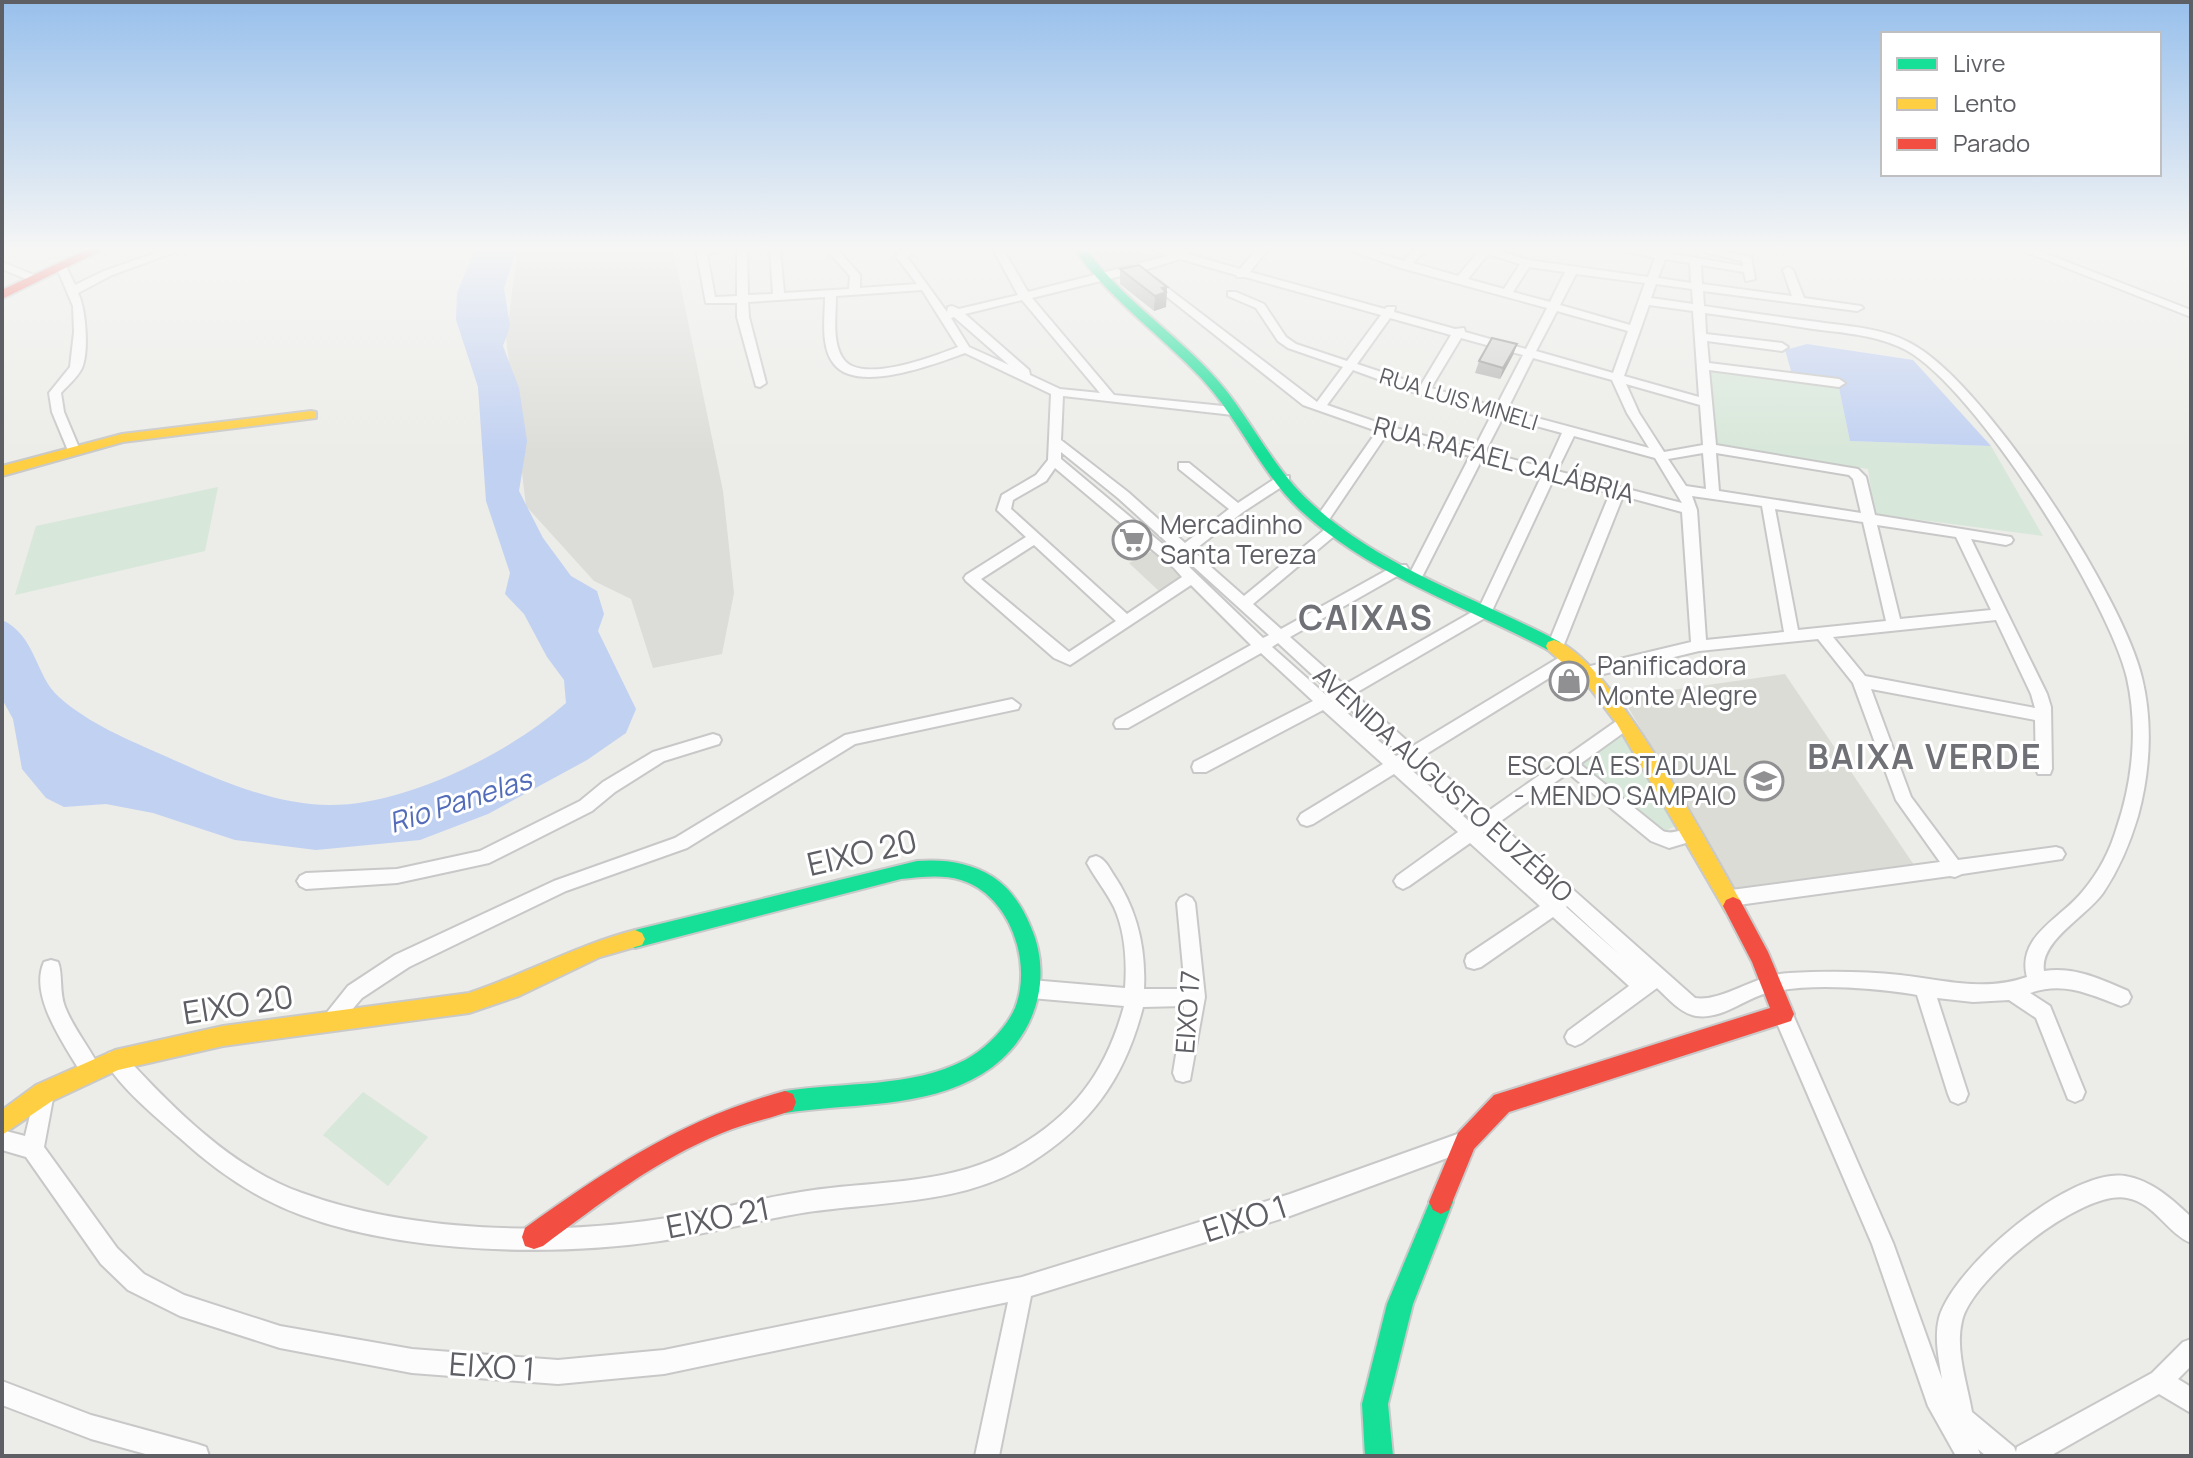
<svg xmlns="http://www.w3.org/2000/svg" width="2193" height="1458" viewBox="0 0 2193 1458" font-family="Manrope,sans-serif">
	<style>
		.industrial { fill: #dcdcd8 }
		.education { fill: #dcdcd6 }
		.green { fill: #d7e7d9 }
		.water { fill: #c1d1f2 }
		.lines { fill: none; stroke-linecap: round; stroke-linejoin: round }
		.street-casing { stroke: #c8c8c8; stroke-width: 4 }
		.fast-casing { stroke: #c9c9ca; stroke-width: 4 }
		.slow-casing { stroke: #c9c9ca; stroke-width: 4 }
		.jam-casing { stroke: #c9c9ca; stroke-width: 4 }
		.street { fill: #fcfcfc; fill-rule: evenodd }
		.fast { fill: #16e098; fill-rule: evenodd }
		.slow { fill: #ffcf43; fill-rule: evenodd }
		.jam { fill: #f24e42; fill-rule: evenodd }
		.wall { fill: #b5b5b4 }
		.shaded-wall { fill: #949492 }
		.building { fill: #d3d3d1; stroke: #949492; stroke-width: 2 }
		.labels { text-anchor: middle; stroke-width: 6; stroke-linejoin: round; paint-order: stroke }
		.far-street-label { font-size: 22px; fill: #5e5f65; stroke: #fff }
		.street-label { font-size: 26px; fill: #5e5f65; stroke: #fff }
		.poi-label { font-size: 26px; fill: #5e5f65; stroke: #fff; text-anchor: start }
		.water-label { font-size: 28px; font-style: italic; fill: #526cb9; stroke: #fff }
		.near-street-label { font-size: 32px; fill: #5e5f65; stroke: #fff }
		.district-label { font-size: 34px; font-weight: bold; letter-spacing: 2px; fill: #6f7177; stroke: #fff }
	</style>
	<rect width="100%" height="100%" fill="#ecece8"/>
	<path class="industrial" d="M518,249H673L723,491L734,593L722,654L653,668L631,599L594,581L526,506L506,337Z"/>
	<g class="education">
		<path d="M1156,549L1182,576L1159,591L1129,563Z"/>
		<path d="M1785,674L1914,865L1737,892L1622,697Z"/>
	</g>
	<g class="green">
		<path d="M1090,249H1136L1164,257L1101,272Z"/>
		<path d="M1709,370L1839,388L1850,441L1991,446L2043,536L1875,514L1868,469L1716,445Z"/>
		<path d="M218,487L205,551L15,595L36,526Z"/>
		<path d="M1621,735L1677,825L1663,832L1579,766Z"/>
		<path d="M363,1092L428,1137L388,1186L323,1135Z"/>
	</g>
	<g class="water">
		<path d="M475,249H517L504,288L510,326L503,346L519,388L527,441L519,491L543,538L571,576L597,591L604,614L598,631L636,709L626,733L587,760L488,814L420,840L316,850L235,840L153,813L106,804L64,807L46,798L22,769L13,719L2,699V620C36,635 35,676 59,697C89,724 129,740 165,756C214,778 274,805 329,805C405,806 510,753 566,703L564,680L547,657L524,614L505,594L510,573L486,501L478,387L456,320L457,293Z"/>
		<path d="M1807,344L1913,360L1991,446L1850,441L1839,388L1794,381L1785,350Z"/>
	</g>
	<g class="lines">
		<defs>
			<g id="street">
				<path d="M167,249H183L112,275L78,293C86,309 89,351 82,368C78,377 67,386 61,393L64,412L80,450L74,454L69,453L52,412L49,393L70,367L74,332L73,306L56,266L65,264L75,285L104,271Z"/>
				<path d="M696,249H731L707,254L715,297L737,296V249H747L748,295L773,294L770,249H780L784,293L849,289L850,276L826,249H837L860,275V288L917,284L896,256L905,249H919L907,257L947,312L948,307L952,306L959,309L1018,295L993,249H1003L1028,292L1168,256L1151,249L1181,252L1240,269L1257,249H1268L1250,272L1385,309L1387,307H1395L1394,312L1455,329L1464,328L1465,332L1526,349L1547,308L1401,268L1346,249H1364L1404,261L1415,249H1426L1413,263L1458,276L1479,251L1477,249H1494L1528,260L1648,277L1655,258L1617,249L1657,252L1658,249H1668L1667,253L1743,266L1742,261L1692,249H1715L1751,257L1755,279L1746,281L1744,272L1701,265L1702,284L1792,296L1783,270L1788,267L1793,270L1804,298L1861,306L1863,308L1857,311L1703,291L1704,306C1742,312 1780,317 1818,322C1851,327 1888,328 1917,347C1989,391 2123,596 2142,678C2153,723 2150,772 2138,816C2130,843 2119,869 2103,893C2087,916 2039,941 2044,971C2073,966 2101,979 2128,991L2131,997L2128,1003L2121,1006C2089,994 2064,981 2030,993L2050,1006L2085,1092L2082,1099L2075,1102L2068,1099L2036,1018L2009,1000L1973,1002L1937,998L1968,1094L1965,1101L1958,1104L1951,1101L1948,1094L1917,995L1912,994C1870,988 1813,983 1771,992C1746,997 1723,1020 1696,1016C1680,1013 1668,998 1657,988L1582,1043L1575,1046L1568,1043L1565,1037L1568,1031L1629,986L1553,917L1481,967L1474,969L1467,967L1465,961L1467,955L1540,906L1470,843L1409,886L1403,889L1397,886L1394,881L1397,876L1458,832L1394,774L1313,824L1307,826L1301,824L1298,819L1301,814L1383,764L1323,710L1206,772H1194L1192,767L1194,762L1313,701L1261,653L1128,728H1116L1114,724L1116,720L1251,645L1191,585L1070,665L1054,658L966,581L964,578L966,575L1026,537L997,510L1002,495L1036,475L1048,460L1051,394L965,353C935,364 857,394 834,364C820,347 825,317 825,297L748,302L749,317L766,383L760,387L756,386L737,317V303H706ZM1488,254L1520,264L1504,289L1468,279ZM1180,259L1236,275L1237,277H1245L1381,315L1347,361L1296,344L1286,337L1264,304L1236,292H1228V296L1256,308L1278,341L1288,348L1343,367L1317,402L1156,279L1147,281L1303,405L1377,431L1316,518V524H1326L1387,434L1470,456L1408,577L1410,580L1415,582L1422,577L1482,459L1542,475L1479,608L1344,685L1290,637L1406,571L1408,568L1406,565H1396L1281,629L1253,604L1339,532L1341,529L1339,526H1329L1244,596L1193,551L1243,512L1289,482V476H1279L1238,503L1189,463H1179V469L1229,509L1185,543L1128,492L1061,440L1063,396L1233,415L1239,411L1233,407L1114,395L1032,298L1141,271ZM1665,259L1690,263L1691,283L1658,278ZM1529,267L1565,272L1550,302L1513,292ZM1576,274L1645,283L1630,325L1560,305ZM1656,284L1692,289L1693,304L1651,298ZM922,290L958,347C935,356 858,386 842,357C832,340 836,315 836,296ZM1022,300L1100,393L1060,389L1030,375L1029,370L965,314ZM1649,305L1693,311L1699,397L1624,376ZM1557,311L1628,331L1613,373L1536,351ZM1705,313C1741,318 1777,323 1813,329C1845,333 1877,335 1906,350C1976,388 2109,601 2127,678C2138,727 2133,780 2117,827C2110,851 2099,872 2083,891C2062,918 2016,936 2027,977C1984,992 1943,980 1900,975C1863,971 1825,971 1789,973C1756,974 1723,1002 1695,998L1498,823L1568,773L1651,841L1669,848L1696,840L1699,835L1696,830C1684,826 1675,836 1663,831L1580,764L1630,728L1632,724L1630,720H1618L1487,812L1423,756L1575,662L1578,658L1575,654H1565L1413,746L1354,694L1490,615L1554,478L1610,493L1547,647L1550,651H1560L1563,647L1623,496L1682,512L1691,642L1582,668L1579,672L1582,676L1587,678L1699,651L1818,639L1853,683L1896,800L1940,862L1731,890L1725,893L1722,898L1725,903L1731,906L1950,876L1955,877L1962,874L2062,859L2065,854L2062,849L2056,847L1958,860L1911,797L1871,689L2035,720L2036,769L2038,774H2050L2052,769L2051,707L2047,694L1971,539L2006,545L2011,543L2013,540L2011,537L1875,515L1866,477L1858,469L1716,445L1709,370L1839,387L1845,383L1839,379L1709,363L1707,341L1782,351L1788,347L1782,343L1706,334ZM954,317L1009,365L969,347L951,318ZM1390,318L1451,335L1421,385L1357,364ZM1461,338L1523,355L1496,407L1431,388ZM1533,358L1612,380L1627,413L1649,448L1507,410ZM1353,370L1419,394L1492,414L1474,449L1388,426L1327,405ZM1626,384L1700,405L1703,445L1664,452L1639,413ZM1503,417L1562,433L1546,468L1485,452ZM1574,436L1655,458L1682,503L1557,471ZM1061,452L1118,498L1269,635L1263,638L1184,562L1061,459ZM1703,453L1706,489L1686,486L1668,459ZM1716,453L1849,475L1853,479L1861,513L1719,491ZM1055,468L1174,568L1182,577L1127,614L1011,509L1013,500L1046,481ZM1692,496L1762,506L1784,632L1706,640L1697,510ZM1775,509L1863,522L1886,621L1798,630ZM1877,525L1956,537L1991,610L1900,619ZM1034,545L1116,621L1069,652L981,579ZM1996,620L2031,694L2035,708L1865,676L1833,637ZM1278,643L1331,692L1326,695L1272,647ZM1341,701L1400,754L1396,756L1336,703ZM1410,764L1474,822L1471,823L1407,766ZM1485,832L1556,896L1483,833ZM1567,906L1620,955L1566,907Z"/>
				<path d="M2019,249H2034L2191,310V317Z"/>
				<path d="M2,262L39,277L40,279L31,281L2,269Z"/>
				<path d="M1012,699L1020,705L1018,709L855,744L687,848L566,891L409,967L362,998L337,1027L330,1030L323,1027L320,1021L348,986L395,955L554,881L675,838L845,735Z"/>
				<path d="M713,734L719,736L721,740L719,744L664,761L615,792L592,811L489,863L397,883L306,889L300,886L297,881L300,876L306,873L397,869L480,851L580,801L603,782L653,752Z"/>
				<path d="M1096,856C1105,859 1108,866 1113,874C1137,909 1146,947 1144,989H1185L1177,903L1180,898L1186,895L1192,898L1195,903L1205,997L1190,1080L1183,1082L1176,1080L1173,1073L1184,1006L1143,1007C1125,1077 1092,1124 1030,1163C963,1205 883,1201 808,1212C758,1220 710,1233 660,1241C544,1258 368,1254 263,1198C233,1182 205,1161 180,1138C159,1120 116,1084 105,1060L108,1053L115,1051L122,1053C172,1107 231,1168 302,1193C409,1232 548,1236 660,1219C712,1212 762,1197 814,1190C881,1181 954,1184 1014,1149C1074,1115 1106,1072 1124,1006L1031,998L1024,995L1022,989L1024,983L1031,980L1125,988C1127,962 1125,931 1114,907C1106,891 1095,878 1087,863L1090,858Z"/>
				<path d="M51,960L58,962C63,974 59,992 65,1007C74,1030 91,1049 101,1071L98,1078L91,1080L84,1078C67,1048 28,997 44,962Z"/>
				<path d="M1783,1005L1790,1008L1893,1243L1942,1379C1939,1360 1934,1338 1939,1318C1953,1267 2070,1168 2125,1176C2151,1180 2172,1199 2191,1217V1243C2167,1233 2155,1203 2127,1198C2082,1189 1971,1279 1962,1321C1955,1350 1967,1383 1972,1412L2014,1447L2016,1452L2017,1447L2152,1373L2183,1342L2191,1339V1366L2178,1379L2191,1387V1413L2159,1394L2050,1456H1986L1978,1449L1981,1456H1956L1928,1406L1872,1244L1773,1014L1776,1008Z"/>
				<path d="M44,1083L51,1086L54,1093L44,1147L117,1248L144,1274L184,1295L280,1326L412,1349L558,1360L664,1350L1022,1277L1290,1194L1466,1131L1473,1134L1476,1141L1473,1148L1466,1151L1290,1216L1031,1296L999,1456H975L1008,1302L664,1374L558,1384L412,1373L280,1348L180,1316L128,1290L101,1264L26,1157L2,1150V1130L25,1136L37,1086Z"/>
				<path d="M2,1381L91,1415L197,1444L206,1447L209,1456H153L91,1439L2,1405Z"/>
			</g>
			<g id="fast">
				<path d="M1074,249H1086C1121,298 1171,330 1211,373C1249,413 1270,466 1311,503C1381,568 1477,598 1560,642L1562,646L1560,650H1548C1465,606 1370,575 1300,510C1260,472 1239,419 1202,379C1160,334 1110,300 1074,249Z"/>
				<path d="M917,861C943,859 970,862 993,877C1011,889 1022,906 1030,925C1055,980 1034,1042 982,1074C925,1109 849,1103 785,1113L777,1110L774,1102L777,1094L785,1091C842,1082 912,1088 965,1060C984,1050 1006,1029 1015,1008C1033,963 1010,895 961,880C942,874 921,877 901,879L635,948L628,945L625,939L628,933L635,930Z"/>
				<path d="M1441,1190L1449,1194L1453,1202L1413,1304L1388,1404L1393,1456H1365L1362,1404L1387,1304L1433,1194Z"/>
			</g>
			<g id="slow">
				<path d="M311,411L316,412V418L123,442L2,476V466L122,434Z"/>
				<path d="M1554,640C1609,656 1708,845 1740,900L1743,906L1740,912L1733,915L1726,912L1617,724L1586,683L1548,650L1546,646L1548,642Z"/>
				<path d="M635,930L642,933L645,939L642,945L600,957L519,996L469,1013L223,1046L118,1070L52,1101L2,1135V1110L36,1085L115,1050L223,1026L469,993C526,974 577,945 635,930Z"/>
			</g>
			<g id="jam">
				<path d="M88,249H104L2,299V290Z"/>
				<path d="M1733,897L1740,900L1768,952L1794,1014L1791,1021L1509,1112L1474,1149L1449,1210L1441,1214L1433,1210L1429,1202L1458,1133L1494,1095L1770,1008L1752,962L1723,906L1726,900Z"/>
				<path d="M785,1091L793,1094L796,1102L793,1110C770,1119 745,1123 722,1133C656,1160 599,1204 543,1246L534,1249L525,1246L522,1237L525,1228C607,1169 687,1117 785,1091Z"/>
			</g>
		</defs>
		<use href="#street" class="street-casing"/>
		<use href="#fast" class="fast-casing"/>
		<use href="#slow" class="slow-casing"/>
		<use href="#jam" class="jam-casing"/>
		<use href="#street" class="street"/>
		<use href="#fast" class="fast"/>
		<use href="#slow" class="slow"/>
		<use href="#jam" class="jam"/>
	</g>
	<g class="wall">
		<path d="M1120,269L1167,287L1166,307L1154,311L1120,284Z"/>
		<path d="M1517,344L1513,355L1500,379L1475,373L1479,361Z"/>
	</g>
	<g class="shaded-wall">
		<path d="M1167,287L1166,307L1154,311L1155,296L1162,288Z"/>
		<path d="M1517,344L1513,355L1500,379L1503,368Z"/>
	</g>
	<g class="building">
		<path d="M1139,265L1167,287L1162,288L1166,292L1155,296L1120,269Z"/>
		<path d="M1492,338L1517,344L1503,368L1479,361Z"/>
	</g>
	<linearGradient id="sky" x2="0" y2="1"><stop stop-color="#98c0ec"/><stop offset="0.55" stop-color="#f6f6f5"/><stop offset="1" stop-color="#f6f6f5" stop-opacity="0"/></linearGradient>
	<rect width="2193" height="453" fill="url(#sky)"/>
	<defs>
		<symbol id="supermarket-ring" viewBox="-11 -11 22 22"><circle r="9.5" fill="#fff" stroke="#909093" stroke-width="1.5"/><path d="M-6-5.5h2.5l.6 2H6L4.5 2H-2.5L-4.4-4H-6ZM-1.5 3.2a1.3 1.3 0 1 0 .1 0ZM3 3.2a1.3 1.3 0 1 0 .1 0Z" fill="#909093"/></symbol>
		<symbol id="shop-ring" viewBox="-11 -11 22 22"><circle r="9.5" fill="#fff" stroke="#909093" stroke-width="1.5"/><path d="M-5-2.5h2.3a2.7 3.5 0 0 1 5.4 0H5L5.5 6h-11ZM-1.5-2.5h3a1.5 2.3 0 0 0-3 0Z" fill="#909093"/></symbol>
		<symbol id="school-ring" viewBox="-11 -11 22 22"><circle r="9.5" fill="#fff" stroke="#909093" stroke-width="1.5"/><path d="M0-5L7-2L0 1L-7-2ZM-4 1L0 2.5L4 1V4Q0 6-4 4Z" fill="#909093"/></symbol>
	</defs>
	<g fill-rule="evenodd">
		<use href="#supermarket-ring" x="1110" y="518" width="44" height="44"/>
		<use href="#shop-ring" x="1547" y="659" width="44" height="44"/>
		<use href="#school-ring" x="1742" y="759" width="44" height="44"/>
	</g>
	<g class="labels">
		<g class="far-street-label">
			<text transform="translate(1459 399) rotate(17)" y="8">RUA LUIS MINELI</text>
		</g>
		<g class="street-label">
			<text transform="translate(1504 460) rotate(15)" y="9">RUA RAFAEL CALÁBRIA</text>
			<text transform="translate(1443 784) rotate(42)" y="9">AVENIDA AUGUSTO EUZÉBIO</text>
			<text transform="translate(1188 1012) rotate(-86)" y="9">EIXO 17</text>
		</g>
		<g class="poi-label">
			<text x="1160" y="534">Mercadinho<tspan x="1160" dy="30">Santa Tereza</tspan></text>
			<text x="1597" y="675">Panificadora<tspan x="1597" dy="30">Monte Alegre</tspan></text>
			<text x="1736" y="775" text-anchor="end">ESCOLA ESTADUAL<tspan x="1736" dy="30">- MENDO SAMPAIO</tspan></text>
		</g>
		<g class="water-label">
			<text transform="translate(460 801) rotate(-18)" y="10">Rio Panelas</text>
		</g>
		<g class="near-street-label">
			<text transform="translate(862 853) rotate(-13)" y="11">EIXO 20</text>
			<text transform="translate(238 1005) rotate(-9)" y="11">EIXO 20</text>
			<text transform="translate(718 1218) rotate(-11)" y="11">EIXO 21</text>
			<text transform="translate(1245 1219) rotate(-18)" y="11">EIXO 1</text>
			<text transform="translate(492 1367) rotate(4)" y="11">EIXO 1</text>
		</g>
		<g class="district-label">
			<text x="1366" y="630">CAIXAS</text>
			<text x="1925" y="769">BAIXA VERDE</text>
		</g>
	</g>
	<rect width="2193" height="1458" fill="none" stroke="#5e5f65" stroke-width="8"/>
	<rect x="1881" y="32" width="280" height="144" fill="#ffffff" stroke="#bfbfc1" stroke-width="2"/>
	<rect x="1897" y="58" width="40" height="12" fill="#16e098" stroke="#bfbfc1" stroke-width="2"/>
	<text x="1953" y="72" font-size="24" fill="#5e5f65">Livre</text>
	<rect x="1897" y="98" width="40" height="12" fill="#ffcf43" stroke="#bfbfc1" stroke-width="2"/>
	<text x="1953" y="112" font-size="24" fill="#5e5f65">Lento</text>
	<rect x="1897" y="138" width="40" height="12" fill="#f24e42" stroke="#bfbfc1" stroke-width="2"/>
	<text x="1953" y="152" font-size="24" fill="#5e5f65">Parado</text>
</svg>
